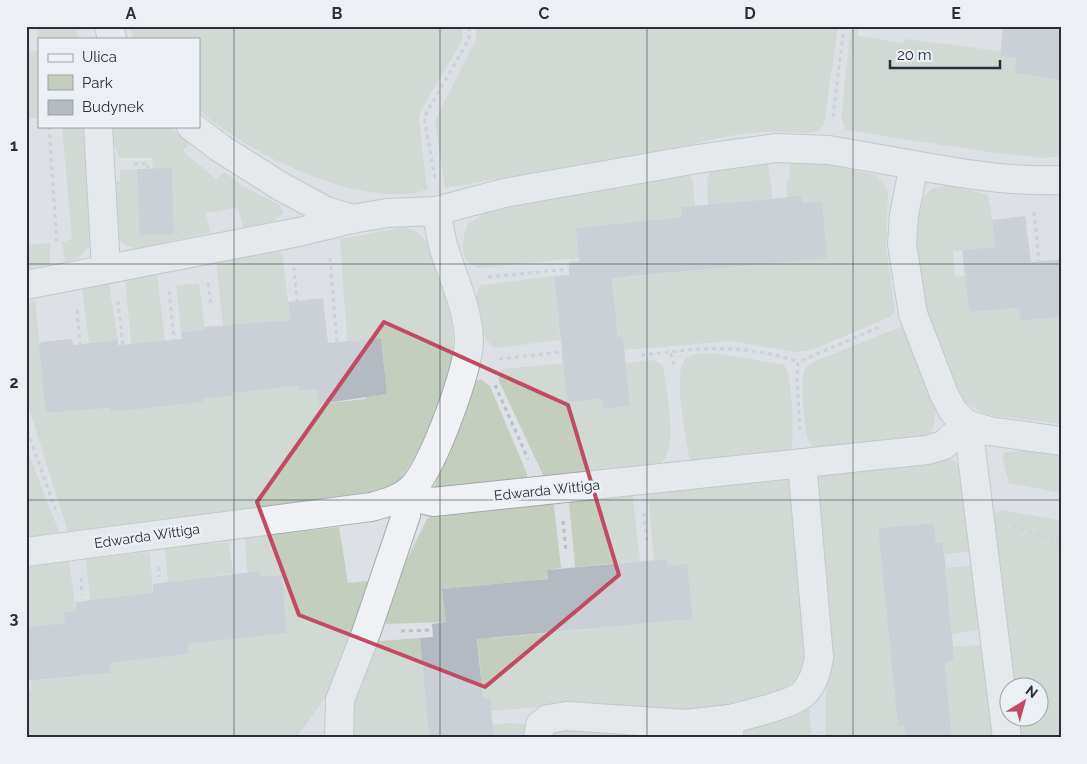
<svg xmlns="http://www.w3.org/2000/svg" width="1087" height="764" viewBox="0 0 1087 764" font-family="Raleway,sans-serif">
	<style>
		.green { fill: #c3cebe }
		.building { fill: #b4bac2 }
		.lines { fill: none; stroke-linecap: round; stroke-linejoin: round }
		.minor-casing { stroke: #a3a8ae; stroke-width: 30 }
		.path { stroke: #bbbfc4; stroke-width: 3; stroke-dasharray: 4 4; stroke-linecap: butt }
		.minor { stroke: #eff1f4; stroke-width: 28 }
		.marked { fill: none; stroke: #c24a63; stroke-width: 4; stroke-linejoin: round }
		.grid { fill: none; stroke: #282f3a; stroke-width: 1; stroke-opacity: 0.55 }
		.labels { text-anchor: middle; stroke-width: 5; stroke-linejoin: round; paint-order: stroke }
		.street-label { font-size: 14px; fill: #282f3a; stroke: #eceff3 }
		.neatline { fill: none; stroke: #282f3a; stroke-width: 2 }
		.grid-label { font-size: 16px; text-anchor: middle; font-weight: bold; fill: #282f3a }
	</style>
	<rect width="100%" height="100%" fill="#dde1e5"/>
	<g class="green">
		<path d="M37,26H76L78,39H39V118L26,119V52L38,51Z"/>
		<path d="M129,26H462L463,39L420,112L419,120L427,190C362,210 247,154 199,110V39H134Z"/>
		<path d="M476,26H838L824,125L818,131L809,133L763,132L729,136L670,149L445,188L435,120L476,40Z"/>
		<path d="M851,26H859L858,36L904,43L905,39L1000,51V56L1017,58L1015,73L1061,80V156L1043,158L981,151L846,130L841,118Z"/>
		<path d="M88,126L90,246L78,258L65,262L62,242L72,239L62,127Z"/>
		<path d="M110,126H168L190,142L183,151L216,179L224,172L243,186L280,205L283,213L275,221L243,228L238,207L206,213L210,233L140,248C106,249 113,207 111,182L120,181V170L137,169L139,234H174L172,168L153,169L152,158H120L111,139Z"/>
		<path d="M791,155L831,162L834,166L875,175L883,183L888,191L886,248L895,310L890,317L812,350L794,352L731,341L624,350L623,337H618L612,272L627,270L628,277L728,267L822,202L802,203L787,197L786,181L789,179Z"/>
		<path d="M767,161L773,198L708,205L707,179L713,169Z"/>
		<path d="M685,174C697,178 693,194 695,206L682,217L576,228L579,258L479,268C458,263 462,241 467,224L493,208Z"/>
		<path d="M951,185L987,195L991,209L995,247L953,251L955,277L965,276L969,312L1019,308L1021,321L1061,317V424L986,415L965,402L932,332L919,286L915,250L917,215L920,199L933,188Z"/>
		<path d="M405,227C430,235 430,249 438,272C446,296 455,324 453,350C451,379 420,457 400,479C395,484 388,488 382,492L68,532L27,402L28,304L35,300L47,413L110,408L111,412L203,402V399L232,396L233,393L299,386V391L317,389L319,404L366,399L367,396L387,394L381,338L347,341L340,239Z"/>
		<path d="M50,243V264L26,269V245Z"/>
		<path d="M278,250L283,257L290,320L223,326L216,260Z"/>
		<path d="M157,273L165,341L131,344L125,278Z"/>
		<path d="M554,276L560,340L496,348C480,342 469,298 481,285Z"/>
		<path d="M199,283L205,330L181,332L176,286Z"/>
		<path d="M109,284L118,340L89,343L82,288Z"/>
		<path d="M900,327L906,328C917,355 955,419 923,440L817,451C814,448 811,446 809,442C804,427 799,383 805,368L813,362Z"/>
		<path d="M713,353L784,365C793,377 795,440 790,454L694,463L689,456C686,436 673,376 684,361C691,352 704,354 713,353Z"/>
		<path d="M655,360L663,365C666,391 680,446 660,465L547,478L543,475L498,379L503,369L563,363L567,402L602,399L603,409L630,405L626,363Z"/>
		<path d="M481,379L490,386L527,474V479L434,488L474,382Z"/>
		<path d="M1029,450L1061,455V493L1009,483L1002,457L1005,452Z"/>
		<path d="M26,453L29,455L60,534L26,539Z"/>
		<path d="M943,453L955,461L965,477L976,551L945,554L943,542L936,543L934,523L878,528L898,726H904L905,738H826L825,710L827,678L814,471Z"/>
		<path d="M793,476L807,659L801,675L779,693L723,712L554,706L491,711L483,698L477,633L493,631L494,638L594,629L592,618L633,625L692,619L687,564L667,565L666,559L654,560L648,495L650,490Z"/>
		<path d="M632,490L640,561L575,567L569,501Z"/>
		<path d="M546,500L554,505L561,568L547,570L548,579L443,589L446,622L386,624L384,618L401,571L427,519L433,513Z"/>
		<path d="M1002,510L1061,521V738H1015L1013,717L1040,716V686H1010L989,514Z"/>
		<path d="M339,527L348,583L367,581L375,585L329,693L296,738H26V691L31,690V681L111,673L110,663L189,654L188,644L287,633L282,575L260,577L259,572H247L245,538Z"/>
		<path d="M229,542L233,574L219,575L220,585L169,591L165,548Z"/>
		<path d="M150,552L153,593L91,609L86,559Z"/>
		<path d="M69,561L76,611L65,623L26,627V566Z"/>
		<path d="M977,565L981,630L952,634L946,568Z"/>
		<path d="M420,638L429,738H352L350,706L376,643L381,641Z"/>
		<path d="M982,645L997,738H952L945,663L954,661L953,647Z"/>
		<path d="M809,709L812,738H736L749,722Z"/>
		<path d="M509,723L528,724L529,738H494L492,725Z"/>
		<path d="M558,726L710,735L718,738H549Z"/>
	</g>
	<g class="building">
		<path d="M1003,26H1061V80L1014,73L1017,58L1000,56Z"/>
		<path d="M172,168L174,234L139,235L137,169Z"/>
		<path d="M801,196L802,203L822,201L827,258L612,278L618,337H623L630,406L603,409L602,399L567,402L554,276L569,275V262L579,261L576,228L682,217L681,207Z"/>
		<path d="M1025,216L1031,262L1061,259V317L1021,321L1019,308L969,312L962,250L995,247L992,220Z"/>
		<path d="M323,298L328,343L381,338L387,394L319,404L317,389L299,391V386L233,393L232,396L203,399V402L111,412L110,408L46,413L39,345L41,342L71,339L74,345L118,340V345L182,339L181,332L205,330V327L290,320L288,302Z"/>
		<path d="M934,523L936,543L943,542L953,647L954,661L945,663L952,738H905L904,726L898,727L878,528Z"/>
		<path d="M667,559V565L687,564L693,619L477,639L483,698H490L494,738H429L420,638L433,637L432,624L446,622L442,589L548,579L547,570Z"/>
		<path d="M260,571V577L282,575L287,633L188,644L189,654L110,663L111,673L26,681V627L65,623L64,613L76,611V602L153,593V584Z"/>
	</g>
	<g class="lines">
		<defs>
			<g id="minor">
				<path d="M109,26L112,39"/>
				<path d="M98,126L106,268"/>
				<path d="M191,126L220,148L280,186L326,211L352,219L387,213L436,211L504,193L697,159L776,148L829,150L914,165"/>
				<path d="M26,285L299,232L352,219"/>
				<path d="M966,424L989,431L1061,441"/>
				<path d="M404,495L433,502L927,450L944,445L966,424"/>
				<path d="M26,552L371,507C387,503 404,498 415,485C434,463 469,369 469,340C468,307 452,276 443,245C440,234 439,222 436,211"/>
				<path d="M730,719C746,715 794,704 804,693C814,683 817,670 819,657L802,463"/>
				<path d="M339,738L340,700L366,633L406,515L407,504L404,495"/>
				<path d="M538,738L540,725L548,719L567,716L686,724L730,719L729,737"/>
				<path d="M1007,738L970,440L966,424L953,411L944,394L913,314L902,244L904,215L914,165C963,174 1011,182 1061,180"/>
			</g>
		</defs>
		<use href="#minor" class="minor-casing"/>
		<g class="path">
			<path d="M833,117L844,26"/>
			<path d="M49,126L57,245"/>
			<path d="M134,164L148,163V169"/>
			<path d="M435,178L424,117L469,39V26"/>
			<path d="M1034,212L1039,261"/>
			<path d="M330,258L337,343"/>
			<path d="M294,267L297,301"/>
			<path d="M488,277L569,269"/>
			<path d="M208,283L211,305"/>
			<path d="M169,291L174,340"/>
			<path d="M118,301L123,345"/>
			<path d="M77,310L80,344"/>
			<path d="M641,355L670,352"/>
			<path d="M499,359L562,352"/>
			<path d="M674,365L670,352C714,346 756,347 798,362"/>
			<path d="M495,385L528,459"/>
			<path d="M26,423L29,435L57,514"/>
			<path d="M800,430L797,377L798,362L882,326"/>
			<path d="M644,513L647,545"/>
			<path d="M563,521L566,552"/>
			<path d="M1013,525L1053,539L1061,545"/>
			<path d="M159,567V577"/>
			<path d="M81,578L82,595"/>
			<path d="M401,631L433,630"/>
		</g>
		<use href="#minor" class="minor"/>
	</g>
	<path d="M0 0H1087V764H0ZM384,322L568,405L619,575L485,687L299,615L257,502Z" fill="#dde1e5" fill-opacity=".55" fill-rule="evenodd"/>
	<path class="marked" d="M384,322L568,405L619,575L485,687L299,615L257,502Z"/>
	<path class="grid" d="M234,26V738M440,26V738M647,26V738M853,26V738M26,264H1061M26,500H1061"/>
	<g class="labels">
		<g class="street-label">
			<text transform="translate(547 490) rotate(-6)" y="5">Edwarda Wittiga</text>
			<text transform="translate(147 536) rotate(-8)" y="5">Edwarda Wittiga</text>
		</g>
	</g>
	<rect width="1087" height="764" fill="none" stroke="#eceff3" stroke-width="55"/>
	<rect x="38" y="38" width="162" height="90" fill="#eceff3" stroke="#9ea2a9"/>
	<rect x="48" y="54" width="25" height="8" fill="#eff1f4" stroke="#9ea2a9"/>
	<text x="82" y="62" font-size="15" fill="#282f3a">Ulica</text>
	<rect x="48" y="75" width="25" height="15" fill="#c3cebe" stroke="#9ea2a9"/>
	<text x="82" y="88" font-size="15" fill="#282f3a">Park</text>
	<rect x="48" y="100" width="25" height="15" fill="#b4bac2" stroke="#9ea2a9"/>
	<text x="82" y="112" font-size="15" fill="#282f3a">Budynek</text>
	<g transform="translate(1024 702) rotate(37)"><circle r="24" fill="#eceff3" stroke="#9ea2a9"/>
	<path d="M0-4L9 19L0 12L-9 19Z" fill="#c24a63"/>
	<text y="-8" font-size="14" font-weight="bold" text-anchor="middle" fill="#282f3a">N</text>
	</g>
	<path d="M890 60v8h110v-8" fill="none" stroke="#282f3a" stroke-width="2.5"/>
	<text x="897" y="60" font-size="15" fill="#282f3a" stroke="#eceff3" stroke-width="4" paint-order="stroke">20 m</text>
	<rect x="28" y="28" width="1032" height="708" class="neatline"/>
	<g class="grid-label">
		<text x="131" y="19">A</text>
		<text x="337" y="19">B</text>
		<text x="544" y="19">C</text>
		<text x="750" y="19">D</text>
		<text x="956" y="19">E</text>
		<text x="14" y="151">1</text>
		<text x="14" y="388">2</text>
		<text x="14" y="624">3</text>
	</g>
</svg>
